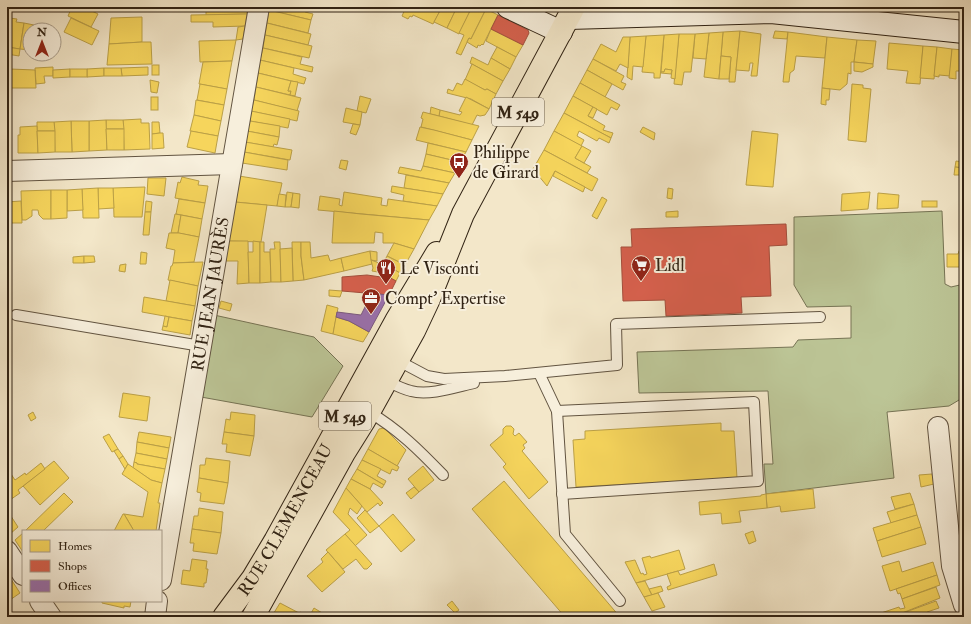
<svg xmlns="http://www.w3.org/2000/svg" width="971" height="624" viewBox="0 0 971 624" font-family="'IM FELL Double Pica',serif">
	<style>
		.green { fill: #bcc596; stroke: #767455 }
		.homes { fill: #f6d55c; stroke: #bba046 }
		.shops { fill: #d6604d; stroke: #a44e3c }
		.offices { fill: #9970ab; stroke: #7a597e }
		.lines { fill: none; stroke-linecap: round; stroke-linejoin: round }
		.service-casing { stroke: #625441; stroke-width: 12 }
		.minor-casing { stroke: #625441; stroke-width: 22 }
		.secondary-casing { stroke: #312314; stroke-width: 24 }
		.primary-casing { stroke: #312314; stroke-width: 24 }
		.service { stroke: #f7efdc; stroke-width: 10 }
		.minor { stroke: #f7efdc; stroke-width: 20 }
		.secondary { stroke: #f7efdc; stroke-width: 22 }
		.primary { stroke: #f3e7c9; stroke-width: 22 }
		.labels { text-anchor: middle; stroke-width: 4; stroke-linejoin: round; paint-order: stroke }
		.shield { fill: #f7efdc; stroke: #6c6050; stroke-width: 1 }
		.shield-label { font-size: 16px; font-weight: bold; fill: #312314 }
		.poi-label { font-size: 17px; fill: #312314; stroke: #f7efdc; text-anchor: start }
		.street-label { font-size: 17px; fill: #312314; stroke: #f7efdc }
	</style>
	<rect width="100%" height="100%" fill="#f3e7c9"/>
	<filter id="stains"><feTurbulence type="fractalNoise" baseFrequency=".005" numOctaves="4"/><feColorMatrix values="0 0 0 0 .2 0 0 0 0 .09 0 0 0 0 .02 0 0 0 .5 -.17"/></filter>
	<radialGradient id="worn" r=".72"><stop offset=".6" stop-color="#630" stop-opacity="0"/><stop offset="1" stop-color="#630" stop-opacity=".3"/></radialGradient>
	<g class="green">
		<path d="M942,211L945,284L951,287L964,284V397L949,406L887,412L894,478L766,494L764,464H773L768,391L639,393L637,352L793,347L798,340L851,338V306L807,307L794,285V217Z"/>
		<path d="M214,315L314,337L343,366L312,417L201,397Z"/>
	</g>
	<g class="homes">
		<path d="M76,7H84L98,14L91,27L68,16L71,9L74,10Z"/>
		<path d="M206,7H247V14L206,15Z"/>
		<path d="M270,7H307L305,12L313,14L311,20L269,10Z"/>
		<path d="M406,7H442L433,24L413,15L412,17L410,16L408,19L402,16Z"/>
		<path d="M442,7H457L447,28L434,22Z"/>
		<path d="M457,7H472L459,34L447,28Z"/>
		<path d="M472,7H481L486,9L471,39L469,38L461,55L456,53L464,35L459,33Z"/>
		<path d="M486,9L498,15L483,45L482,44L480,46L478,45L477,48L467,42L469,38L471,39Z"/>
		<path d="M269,10L311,20L308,33L267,23Z"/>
		<path d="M247,14L245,26L213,27V22H191V15Z"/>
		<path d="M142,17V42L109,44L111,18Z"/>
		<path d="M10,18L17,19L16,22L24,23L20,49L7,47Z"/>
		<path d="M71,18L99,31L92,45L64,32Z"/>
		<path d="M24,23L39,26V30H30V50L20,49Z"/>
		<path d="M267,23L311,34L308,45L265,35Z"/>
		<path d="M39,26L54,28V30H39Z"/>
		<path d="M245,26L243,39L236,40L238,27Z"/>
		<path d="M491,29L523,45L516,57L486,41Z"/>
		<path d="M740,31L735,82H729L731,57L721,56L723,32Z"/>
		<path d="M740,31L761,34L757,76H751L753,63H750L749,71L736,70Z"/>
		<path d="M775,31L788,32L787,39L773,38Z"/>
		<path d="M723,32L719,79L704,77L709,33Z"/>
		<path d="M788,32L827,37L825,58L796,56L794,70L790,73L789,82H783Z"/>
		<path d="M709,33L706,59L693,58L695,34Z"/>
		<path d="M679,34H695L691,72H684L682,85L674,84Z"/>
		<path d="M679,34L675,79L671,78L672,70L665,69L664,72H661L664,35Z"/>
		<path d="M265,35L312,46L309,58L263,48Z"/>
		<path d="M664,35L660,78H654V73L642,72L646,36Z"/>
		<path d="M646,36L643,67L633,66L632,80L627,77L630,37Z"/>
		<path d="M623,37H630L628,68L620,64L616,71L593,59L601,44L616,52Z"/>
		<path d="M827,37L857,40L854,62H851V74L848,73L847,84L840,90L822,88Z"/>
		<path d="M236,40L232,61L200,62L199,41Z"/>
		<path d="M857,40L876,41L873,64L854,62Z"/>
		<path d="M142,42H151L152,64L107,65L109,44Z"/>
		<path d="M889,43L923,46L920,84L906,83L908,71L887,69Z"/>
		<path d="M923,46L937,47L934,79L920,78Z"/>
		<path d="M7,47L20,49L19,56L7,54Z"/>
		<path d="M497,47L516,57L510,69L491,58Z"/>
		<path d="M937,47L952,49L950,76L939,75V77L934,76Z"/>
		<path d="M263,48L302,57L300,64L313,67L312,72L260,60Z"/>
		<path d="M952,49L964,50V71H956V79L949,78Z"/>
		<path d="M721,56L731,57L729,79H719Z"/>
		<path d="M472,57L488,65L491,58L510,69L503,81L470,63Z"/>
		<path d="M593,59L624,76L621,82L626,84L623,90L587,70Z"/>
		<path d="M260,60L294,68L293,74L306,78L304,84L258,73Z"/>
		<path d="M232,61L227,89L199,84L203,62Z"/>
		<path d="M854,62L873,64V67L862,72L854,71Z"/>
		<path d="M472,64L503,81L496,94L487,89L485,90L465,80Z"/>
		<rect x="152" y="65" width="7" height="10"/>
		<path d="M53,67V76H44L45,83L36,84L35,68Z"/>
		<path d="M148,67V75L122,76L121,68Z"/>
		<path d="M104,68V76L87,77V69Z"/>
		<path d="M104,68H121L122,76H104Z"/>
		<path d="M10,69L35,70L36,88H10Z"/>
		<path d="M70,69V77L53,78V70Z"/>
		<rect x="70" y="69" width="17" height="8"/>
		<path d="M665,69L672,70L671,74L661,73V72H664Z"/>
		<path d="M587,70L612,84L605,97L580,83Z"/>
		<path d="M258,73L291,81L288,91H291L290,95L256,87Z"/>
		<path d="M465,79L485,90L487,89L496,94L489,109L471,99L447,93L448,89L453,91L457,83L462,85Z"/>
		<path d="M150,80L159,82L157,93L151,92Z"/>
		<path d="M291,81L298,82L295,96L290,95L291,91H288Z"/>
		<path d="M580,83L620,105L617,110L611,107L607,115L573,96Z"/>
		<path d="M200,84L227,89L224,105L197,100Z"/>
		<path d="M852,84L863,85V88L871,89L866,142L848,140Z"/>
		<path d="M256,87L301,98L297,111L254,100Z"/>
		<path d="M822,88L830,89L829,100H826V105L821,104Z"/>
		<path d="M360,96L371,99L366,113L357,111Z"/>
		<path d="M573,96L593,107L588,116L605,126L603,130L613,133L611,138L564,113Z"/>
		<rect x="151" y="97" width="7" height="13"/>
		<path d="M466,97L489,109L485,115L480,116L477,115L472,125L439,116L440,110L460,115L462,112L459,111Z"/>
		<path d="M196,100L224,105L221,121L194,115Z"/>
		<path d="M254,100L299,111L297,121L251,111Z"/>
		<path d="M431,107L440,110L439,116L430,114Z"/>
		<path d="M593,107L597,109L593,118L588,116Z"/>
		<path d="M346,108L362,112L360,125L343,122Z"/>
		<path d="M251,111L290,119L288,128L250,121Z"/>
		<path d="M423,112L479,126L472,140L421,127L423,119L421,118Z"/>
		<path d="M564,113L611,138L609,143L599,138L597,141L579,131L577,136L584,140L581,146L554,131Z"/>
		<path d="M194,115L221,121L218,136L190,131Z"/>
		<path d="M141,119V123H149L150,149L124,150L123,120Z"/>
		<path d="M106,120H123L124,129H106Z"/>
		<path d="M106,120L107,150L89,151V121Z"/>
		<path d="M71,121H89V151L72,152Z"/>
		<path d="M71,121L72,152H55L54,122Z"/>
		<path d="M250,121L280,126L279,137L247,131Z"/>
		<path d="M37,122H54L55,131H37Z"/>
		<path d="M152,122H159L160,133L152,134Z"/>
		<path d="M353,124L360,125L356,135L350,133Z"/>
		<path d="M37,126L38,153H18V135H20V127Z"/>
		<path d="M420,127L434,130L472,140L466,152L416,140Z"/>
		<path d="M643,127L655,133L654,140L640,132Z"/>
		<path d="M106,129H124V150H107Z"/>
		<path d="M37,131H55V152L38,153Z"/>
		<path d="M191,131L218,136L215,153L187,147Z"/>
		<path d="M247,131L279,137L277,145L274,144L273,147L245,142Z"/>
		<path d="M554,131L582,146L575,158L591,167L587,173L544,150Z"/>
		<path d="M752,131L778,134L773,187L746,185Z"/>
		<path d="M160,133H163L164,148L152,149V134Z"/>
		<path d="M245,142L292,150L290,160L244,152Z"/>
		<path d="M428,143L466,152L460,162L426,154Z"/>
		<path d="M582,146L591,151L584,163L575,158Z"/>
		<path d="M544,150L598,179L592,191L555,171L547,186L533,169Z"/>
		<path d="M244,152L288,160L287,170L242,163Z"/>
		<path d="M426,154L460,162L455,173L423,166Z"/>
		<path d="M341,160L348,161L346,170L339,168Z"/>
		<path d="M956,161L964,162V168L955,167Z"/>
		<path d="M423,166L455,173L449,183L398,173L400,167L421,171Z"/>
		<path d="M955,167L964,168V175H954Z"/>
		<path d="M555,171L585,187L583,192L553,176Z"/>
		<path d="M406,175L449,183L443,194L404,188Z"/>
		<path d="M239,176L282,183L277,206L235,202Z"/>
		<path d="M182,177L199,181L198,185L208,186L205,203L175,198L178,182L180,183Z"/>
		<path d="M148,178H166L164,196L147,194Z"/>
		<path d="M392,186L404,188L443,194L437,206L403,201L404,195L391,192Z"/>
		<path d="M145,187L142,217H114L113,188Z"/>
		<path d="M98,188H113L114,208L98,209Z"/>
		<path d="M98,188L99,218H83L82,189Z"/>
		<path d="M668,188L673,189L672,199L667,198Z"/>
		<path d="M82,189L83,210L67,211V190Z"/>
		<path d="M51,190V219H43L39,215L38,210H32V216L26,220H22L21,191Z"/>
		<path d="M51,190H67V218L51,219Z"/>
		<path d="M287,192L293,193L291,207H285Z"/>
		<path d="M344,192L382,198L381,205L387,206L388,199L437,206L429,220L318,210L320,196L340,199L339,205L342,206Z"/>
		<path d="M870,192L868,209L841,211L842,194Z"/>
		<path d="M293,193L300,194L299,208L291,207Z"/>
		<path d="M878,193L899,195L898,208L877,209Z"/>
		<path d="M279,194L286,195L285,207L277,206Z"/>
		<path d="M602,197L607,200L597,219L592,216Z"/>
		<path d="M179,199L205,203L202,219L176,214Z"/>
		<path d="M21,201L22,223H7V202Z"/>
		<path d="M146,201L152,202L151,212H145Z"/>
		<rect x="922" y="201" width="15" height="6"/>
		<path d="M235,202L267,205L261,242L228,241Z"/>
		<path d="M334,211L361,214L429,220L414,249L394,243H383V233L375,232L374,243H332Z"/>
		<path d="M678,211V217H666V212Z"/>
		<path d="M145,212H151L149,235H143Z"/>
		<path d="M175,214L181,215L178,233H171Z"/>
		<path d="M181,215L202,219L199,237L178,233Z"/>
		<path d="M169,233H179L199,237L194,262L173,263L175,250L166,248Z"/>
		<path d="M228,241H248L249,283L237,284L238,261H225Z"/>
		<path d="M253,241L260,242V283H249L248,252H253Z"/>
		<path d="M260,242H264V252H270L271,282L260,283Z"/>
		<path d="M274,242H280L281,282H271L270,249H275Z"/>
		<path d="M292,242H301V256L304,280L293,281Z"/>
		<path d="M301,242H310L311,258L328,255L330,261L341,258L344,271L304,280L301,256Z"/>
		<path d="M394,243L414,249L405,265L387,256Z"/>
		<path d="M964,244V268L962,267H947V254H958L959,251Z"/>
		<path d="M292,248L293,281L281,282L280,249Z"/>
		<path d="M370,251L372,264L344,271L341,258Z"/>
		<path d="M370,251L377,252V261L371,260Z"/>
		<path d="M141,252L147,253L146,264H140Z"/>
		<path d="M84,256V263H73V257Z"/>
		<path d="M84,256H94L95,262L84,263Z"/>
		<path d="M387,256L405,265L400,273L383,264Z"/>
		<path d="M371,260L390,267L400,273L396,281L378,272L372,271L373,268Z"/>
		<path d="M203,262L198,286L168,280L171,266H172L173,263Z"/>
		<path d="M126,264L125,272L119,271L120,265Z"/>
		<path d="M170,280L198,286L195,306L166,301Z"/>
		<path d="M329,290L342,291L340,297L329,296Z"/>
		<path d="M144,297L195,306L192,321L142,312Z"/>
		<path d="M221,301L232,304L230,311L219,308Z"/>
		<path d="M327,305L338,308L333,334L321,331Z"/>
		<path d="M165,316L169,317L167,327L163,326Z"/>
		<path d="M169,317L192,321L190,335L162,330L163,326L167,327Z"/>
		<path d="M336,317L349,321L369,332L363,342L333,334Z"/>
		<path d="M123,393L150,397L147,421L119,417Z"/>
		<path d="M33,412L36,418L31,421L28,415Z"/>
		<path d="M231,412L255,415L254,436L224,432L226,419L230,420Z"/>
		<path d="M721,423V431H734L737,478L576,487L573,440L585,439V431Z"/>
		<path d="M506,426H511L514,429L513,434L515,436L519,433L527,442L523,445L525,448L522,451L548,482L529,499L503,467L506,464L490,445L503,434V429Z"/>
		<path d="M384,428L406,450L397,466L368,449L379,429Z"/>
		<path d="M139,432L171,437L169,448L137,442Z"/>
		<path d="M224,432L254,436L250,456L226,452L227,444H222Z"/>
		<path d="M109,434L118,449L112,452L103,437Z"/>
		<path d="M137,442L169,448L167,459L136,453Z"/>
		<path d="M118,449L123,456L119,459L114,451Z"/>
		<path d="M368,449L399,467L397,471L392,469L390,474L362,460Z"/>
		<path d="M136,453L167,459L165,469L137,464V463L134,462Z"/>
		<path d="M123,456L128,464L125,469L119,459Z"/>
		<path d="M206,458L230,461L228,483L199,478L200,465H205Z"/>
		<path d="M362,460L381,469L377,476L386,481L384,485L357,469Z"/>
		<path d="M54,461L69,478L40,505L23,486Z"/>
		<path d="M134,462L137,463V464L165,469L162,483L151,480L133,468Z"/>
		<path d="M41,463L45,469L18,490L20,493L7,502V477L11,474L15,480L25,473L26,475Z"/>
		<path d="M128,464L151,480L162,483L158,503H160L156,531H134L124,514L143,517L148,492L122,474Z"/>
		<path d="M423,466L434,480L419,492L408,479Z"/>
		<path d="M357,469L384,485L382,488L373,483L370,489L351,479Z"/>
		<path d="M932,474L934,484L921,487L919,475Z"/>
		<path d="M199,478L228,483L224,504L200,501L201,493L197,492Z"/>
		<path d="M351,479L370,489L383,503L380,506L378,503L367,512L346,488Z"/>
		<path d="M504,481L620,617H565L472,509Z"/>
		<path d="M414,487L419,492L411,499L406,493Z"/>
		<path d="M346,488L362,506L357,514L350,508L348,514L367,535L355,546L345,534L350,530L333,512Z"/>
		<path d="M813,489L815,508L781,512L780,506L767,508L766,494Z"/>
		<path d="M64,493L73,502L43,531H25Z"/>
		<path d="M910,493L914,504L895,509L891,497Z"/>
		<path d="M766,494L767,508L739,511L741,522L722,524L721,513L700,515L699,502L761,496V495Z"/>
		<path d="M914,504L917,515L891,523L887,512Z"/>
		<path d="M199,508L223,512L221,533L192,529L194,516H198Z"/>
		<path d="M7,510L18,527L10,534L7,529Z"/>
		<path d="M365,510L379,526L370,533L357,518Z"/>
		<path d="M123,514H124L134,531H114Z"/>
		<path d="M393,514L415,540L401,552L379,526Z"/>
		<path d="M917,515L921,527L877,541L873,528Z"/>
		<path d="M921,527L926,544L882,557L877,541Z"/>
		<path d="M192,529L221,533L217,554L193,551L194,543H190Z"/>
		<path d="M753,531L756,541L749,544L745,534Z"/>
		<path d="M23,533V552L15,540Z"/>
		<path d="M345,534L372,564L367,569H364L356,559L343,569L326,550Z"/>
		<path d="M679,550L685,569L636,583L625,562L635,560L641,574L643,573L644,575L647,574L642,558L650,556L651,558Z"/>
		<path d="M328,552L345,572L322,592L307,576L323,562L321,559Z"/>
		<path d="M192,559L207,561L206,569H208L206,583H204V587L181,584L183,570L190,571Z"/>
		<path d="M899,561L902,572L933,562L937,575L890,591L882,566Z"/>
		<path d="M714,564L717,575L668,590L667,587L671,585L667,574L678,571L680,575Z"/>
		<path d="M7,573L20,593L7,602Z"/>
		<path d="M937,575L940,585L902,599L900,593L898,594L896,589Z"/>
		<path d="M645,581L652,595L644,597L636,583Z"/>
		<path d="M661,586L663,591L652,595L649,589Z"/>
		<path d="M936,587L940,598L892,617H876L875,615L899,607L900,609L905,608L902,599Z"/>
		<path d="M658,593L665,607L652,611L644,597Z"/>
		<path d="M102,601H131L130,607L124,606V608L102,603Z"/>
		<path d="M452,601L459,610L455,613L447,605Z"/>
		<path d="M936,601L939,608L927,612L928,615L924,617H892Z"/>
		<path d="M280,603L299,613L300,612L308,617H274L272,616Z"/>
		<path d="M314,608L327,616V617H309Z"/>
	</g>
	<g class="shops">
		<path d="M498,15L528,30L529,33L523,45L491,29Z"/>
		<path d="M786,224L787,245L769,246L771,296L741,297L742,313L666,316L665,300L623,301L621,247H632L631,229Z"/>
		<path d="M383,274L396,281L389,295L342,291V277L367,275L381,277Z"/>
	</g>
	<path class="offices" d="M368,293L389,295L369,332L349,321L336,317L337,312L361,315L367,303L364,301Z"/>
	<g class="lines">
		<defs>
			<g id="service">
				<path d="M16,315L201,346"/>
				<path d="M395,359L427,376L444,379L505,376L617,365L616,324L820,317"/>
				<path d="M539,373L557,411L565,534L620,601"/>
				<path d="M385,380C393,384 402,389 411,391C429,396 456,387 474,383"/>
				<path d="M557,411L754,402L758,481L562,494"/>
				<path d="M369,412C398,429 420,451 443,475"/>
			</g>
			<g id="minor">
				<path d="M7,171L232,164"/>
				<path d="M938,427L952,566L964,605"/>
				<path d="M7,551L23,575"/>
				<path id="s1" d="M161,580L259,7"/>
				<path d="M40,601L51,617"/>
				<path d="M155,617L157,601"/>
			</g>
			<g id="secondary">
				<path d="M508,7L561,32"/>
				<path d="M569,18L771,12L964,32"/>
			</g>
			<g id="primary">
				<path id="s2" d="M224,617L253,578L275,541L396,321L437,253"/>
				<path d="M253,617L344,453L364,421L414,331L429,299L463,214L574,7"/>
			</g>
		</defs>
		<use href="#service" class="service-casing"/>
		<use href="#minor" class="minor-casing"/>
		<use href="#secondary" class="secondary-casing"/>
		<use href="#primary" class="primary-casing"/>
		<use href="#service" class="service"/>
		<use href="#minor" class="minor"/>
		<use href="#secondary" class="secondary"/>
		<use href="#primary" class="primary"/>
	</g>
	<defs>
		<symbol id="bus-pin" viewBox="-11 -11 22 30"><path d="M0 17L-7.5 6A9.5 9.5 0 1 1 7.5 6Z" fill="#8f2418" stroke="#f7efdc"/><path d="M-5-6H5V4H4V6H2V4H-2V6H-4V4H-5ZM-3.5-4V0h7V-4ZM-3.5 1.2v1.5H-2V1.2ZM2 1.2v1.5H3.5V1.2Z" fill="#fff"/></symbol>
		<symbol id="supermarket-pin" viewBox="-11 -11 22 30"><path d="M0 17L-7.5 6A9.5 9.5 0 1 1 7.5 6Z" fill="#8f2418" stroke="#f7efdc"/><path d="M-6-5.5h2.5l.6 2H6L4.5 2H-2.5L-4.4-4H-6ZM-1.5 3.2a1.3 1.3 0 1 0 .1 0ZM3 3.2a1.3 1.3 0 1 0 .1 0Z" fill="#fff"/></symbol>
		<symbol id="restaurant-pin" viewBox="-11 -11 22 30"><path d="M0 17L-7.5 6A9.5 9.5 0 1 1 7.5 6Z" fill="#8f2418" stroke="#f7efdc"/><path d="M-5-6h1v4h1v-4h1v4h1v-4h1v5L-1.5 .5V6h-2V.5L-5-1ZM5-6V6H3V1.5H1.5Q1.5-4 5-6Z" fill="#fff"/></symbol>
		<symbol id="office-pin" viewBox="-11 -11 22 30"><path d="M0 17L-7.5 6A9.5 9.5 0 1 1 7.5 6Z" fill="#8f2418" stroke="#f7efdc"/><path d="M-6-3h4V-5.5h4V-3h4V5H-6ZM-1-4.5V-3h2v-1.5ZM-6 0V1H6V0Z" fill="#fff"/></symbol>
	</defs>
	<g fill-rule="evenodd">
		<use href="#bus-pin" x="448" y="151" width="22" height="30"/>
		<use href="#supermarket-pin" x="630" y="254" width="22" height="30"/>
		<use href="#restaurant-pin" x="375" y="257" width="22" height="30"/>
		<use href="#office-pin" x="360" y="287" width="22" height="30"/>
	</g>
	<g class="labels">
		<g class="shield">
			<rect x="492" y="98" width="52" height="28" rx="3"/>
			<rect x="319" y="402" width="52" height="28" rx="3"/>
		</g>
		<g class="shield-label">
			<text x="518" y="118">M 549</text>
			<text x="345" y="422">M 549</text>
		</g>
		<g class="poi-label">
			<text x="473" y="158">Philippe<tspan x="473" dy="20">de Girard</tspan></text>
			<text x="655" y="271">Lidl</text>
			<text x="400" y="274">Le Visconti</text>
			<text x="385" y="304">Compt' Expertise</text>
		</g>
		<g class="street-label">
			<text dy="6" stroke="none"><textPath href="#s1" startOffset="290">RUE JEAN JAURÈS</textPath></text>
			<text dy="6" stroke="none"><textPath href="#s2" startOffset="115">RUE CLEMENCEAU</textPath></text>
		</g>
	</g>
	<rect width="971" height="624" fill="none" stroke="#f3e7c9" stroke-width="24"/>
	<rect x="8" y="8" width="955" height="608" fill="none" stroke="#312314" stroke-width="2"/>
	<rect x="12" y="12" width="947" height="600" fill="none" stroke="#312314"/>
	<rect x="22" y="530" width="140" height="72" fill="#f7efdc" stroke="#a89d8c"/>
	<rect x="30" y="540" width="20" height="12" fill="#f6d55c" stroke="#a89d8c"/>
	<text x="58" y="550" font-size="12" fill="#312314">Homes</text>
	<rect x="30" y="560" width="20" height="12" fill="#d6604d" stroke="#a89d8c"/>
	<text x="58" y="570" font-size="12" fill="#312314">Shops</text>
	<rect x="30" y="580" width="20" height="12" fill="#9970ab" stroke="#a89d8c"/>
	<text x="58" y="590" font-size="12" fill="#312314">Offices</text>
	<g transform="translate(42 42)"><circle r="19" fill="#f7efdc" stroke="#a89d8c"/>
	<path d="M0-3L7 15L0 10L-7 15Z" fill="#8f2418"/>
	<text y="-6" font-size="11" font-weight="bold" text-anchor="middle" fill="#312314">N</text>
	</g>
	<rect width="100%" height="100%" filter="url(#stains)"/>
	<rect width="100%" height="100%" fill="url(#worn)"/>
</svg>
